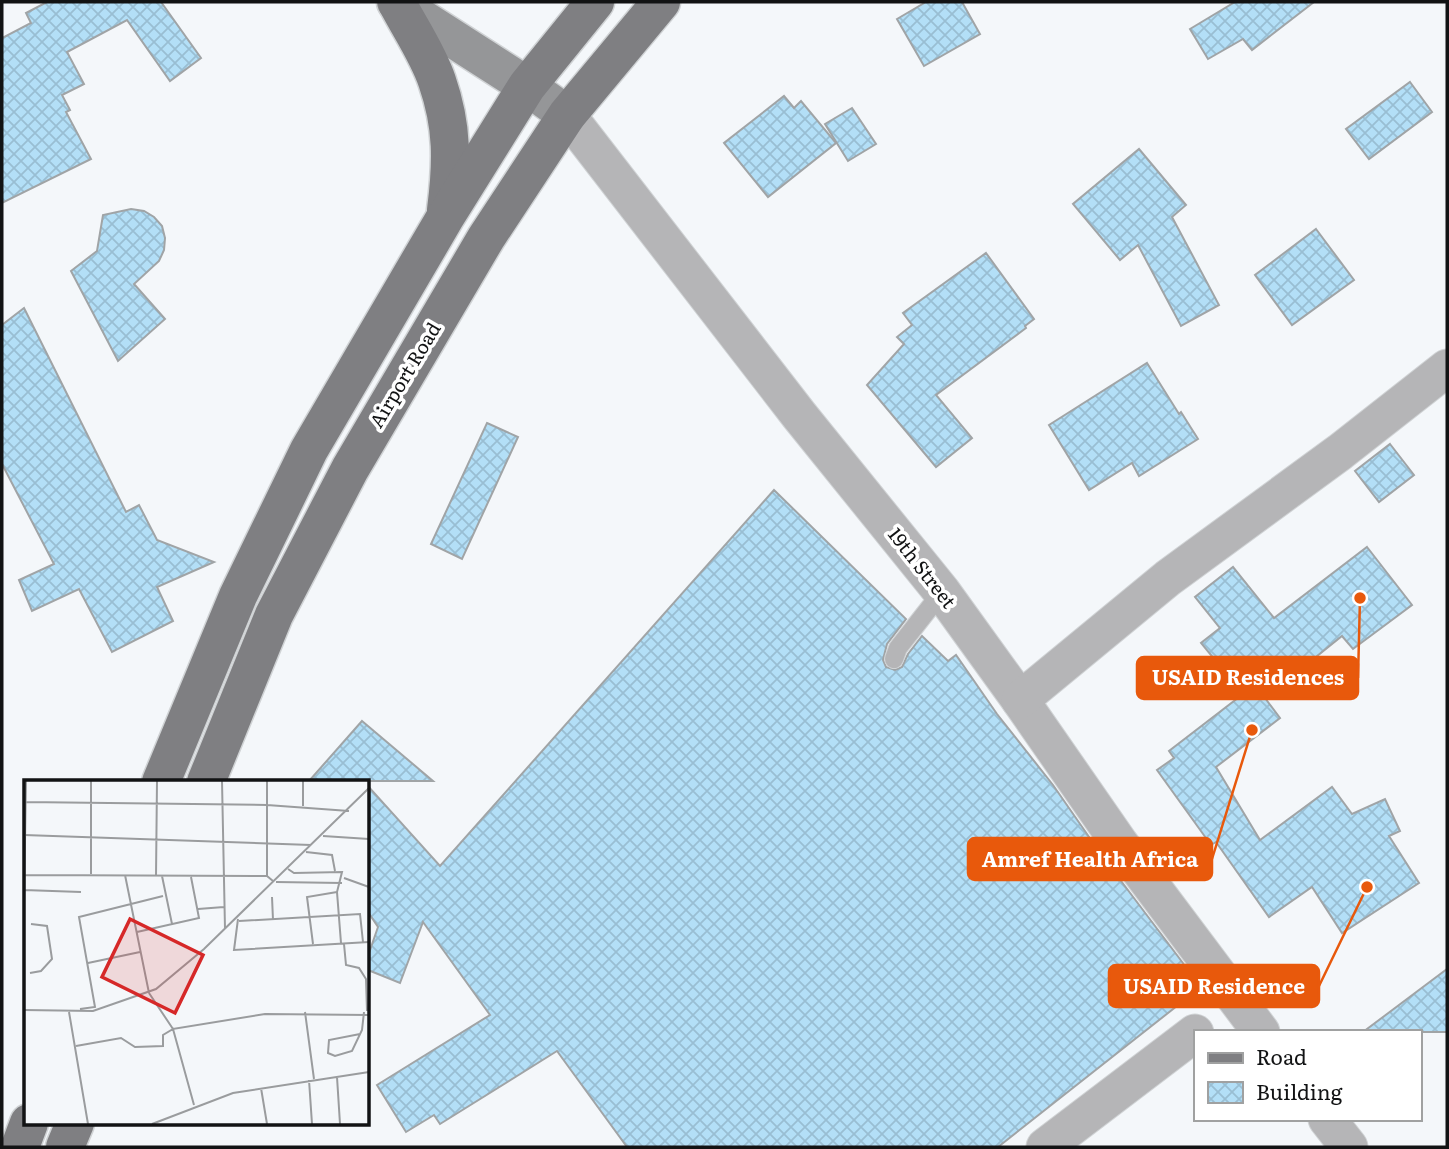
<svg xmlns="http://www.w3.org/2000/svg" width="1449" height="1149" viewBox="0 0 1449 1149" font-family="Literata,serif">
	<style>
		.building { fill: url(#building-cross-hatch); stroke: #a0a4a6; stroke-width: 2 }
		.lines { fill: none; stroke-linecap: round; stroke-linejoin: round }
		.service-casing { stroke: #d0d3d5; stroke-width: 20 }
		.minor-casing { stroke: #d0d3d5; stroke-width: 39 }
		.secondary-casing { stroke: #d0d3d5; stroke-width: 41 }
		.primary-casing { stroke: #d0d3d5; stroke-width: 41 }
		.service { stroke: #b5b5b7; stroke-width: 18 }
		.minor { stroke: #b5b5b7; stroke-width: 37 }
		.secondary { stroke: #959698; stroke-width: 38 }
		.primary { stroke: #7f7f82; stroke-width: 38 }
		.labels { text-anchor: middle; stroke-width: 7; stroke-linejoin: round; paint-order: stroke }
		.street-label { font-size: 19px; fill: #121314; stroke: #fff }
		.inset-road { fill: none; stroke: #9a9c9e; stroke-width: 2 }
		.view { fill: #d62828; fill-opacity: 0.15; stroke: #d62828; stroke-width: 3.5 }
		.inset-edge { fill: none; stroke: #121314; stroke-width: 3.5 }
		.leader { fill: none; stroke: #e8590c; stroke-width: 2.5 }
		.callout-dot { fill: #e8590c; stroke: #fff; stroke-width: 2.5 }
		.callout { fill: #e8590c; stroke: #e8590c; stroke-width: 2.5 }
		.callout-label { font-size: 21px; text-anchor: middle; font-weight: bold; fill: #fff }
	</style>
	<defs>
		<pattern id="building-cross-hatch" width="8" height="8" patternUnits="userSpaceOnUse" patternTransform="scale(1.75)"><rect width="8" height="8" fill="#b3dff7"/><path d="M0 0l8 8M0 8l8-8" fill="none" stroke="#99bed3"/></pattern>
	</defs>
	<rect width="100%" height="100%" fill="#f4f7fa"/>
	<g class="building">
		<path d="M47,2H161L201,58L170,81L127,20L67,52L84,84L62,95L70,110L66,112L91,159L2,203V38L31,23L26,13Z"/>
		<path d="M926,2H962L980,34L924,66L897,19Z"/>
		<path d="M1235,2H1314L1252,50L1243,39L1208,59L1190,29Z"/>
		<path d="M1410,82L1432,112L1369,159L1346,129Z"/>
		<path d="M784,96L794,108L801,101L836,143L768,197L724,143Z"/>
		<path d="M852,108L876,144L848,161L825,124Z"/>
		<path d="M1139,149L1186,205L1172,217L1219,305L1181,326L1138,245L1120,260L1073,204Z"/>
		<path d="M131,209L144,211L154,217L162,226L165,238L164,250L159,261L134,284L165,319L118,361L71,271L97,251L103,215Z"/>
		<path d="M1316,229L1354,280L1292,325L1255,275Z"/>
		<path d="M986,253L1034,319L1025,326L1026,328L936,395L972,438L936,467L867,385L904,344L897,337L912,325L903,313Z"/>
		<path d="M24,308L126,512L139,505L157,540L214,562L157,587L173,621L112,652L79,589L32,611L19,580L54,564L2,464V325Z"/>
		<path d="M1147,363L1179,414L1181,412L1198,439L1139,476L1132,463L1089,490L1049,425Z"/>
		<path d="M487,423L518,437L462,559L431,544Z"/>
		<path d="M1390,444L1414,475L1379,502L1355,471Z"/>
		<path d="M774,490L906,619L887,644L883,660L886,667L895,670L902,667L908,654L922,636L948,661L956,655L997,714L1053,785L1103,857L1201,987L998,1147H627L557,1051L440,1124L434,1115L406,1132L377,1085L490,1015L423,922L400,983L368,970V956L378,927L368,912V786L440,866Z"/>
		<path d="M1367,547L1412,605L1353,649L1342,636L1265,698L1280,718L1216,767L1260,840L1332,787L1352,814L1385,799L1400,831L1389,836L1419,883L1342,933L1312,887L1269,917L1216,842L1211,845L1157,770L1174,758L1169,751L1243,694L1201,643L1220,628L1195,597L1233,567L1274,618Z"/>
		<path d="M362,721L433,781H309Z"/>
		<path d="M1447,969V1032H1363Z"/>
	</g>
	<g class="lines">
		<defs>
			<path id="service" d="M894,659L898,648L942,592"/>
			<g id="minor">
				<path d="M567,115L799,415L942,592L1020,700L1120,844L1261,1032"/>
				<path d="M1020,700L1168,578L1340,452L1447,368"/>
				<path d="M1327,1119L1349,1147"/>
				<path d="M1045,1147L1195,1033"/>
			</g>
			<path id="secondary" d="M396,2L527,86L567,115"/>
			<g id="primary">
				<path d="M397,3C410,28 428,54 437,81C453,127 452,163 446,210"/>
				<path d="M161,782L238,596L309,450L446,216L527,86L595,2"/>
				<path d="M206,782L274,615L350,469L486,238L567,115L661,2"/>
				<path d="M20,1147L29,1123"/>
				<path d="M65,1147L75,1123"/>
			</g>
		</defs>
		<use href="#service" class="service-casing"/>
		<use href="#minor" class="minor-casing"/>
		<use href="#secondary" class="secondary-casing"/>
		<use href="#primary" class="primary-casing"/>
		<use href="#service" class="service"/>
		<use href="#minor" class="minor"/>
		<use href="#secondary" class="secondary"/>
		<use href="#primary" class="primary"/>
	</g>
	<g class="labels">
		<g class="street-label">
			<text transform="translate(405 375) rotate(-59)" y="7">Airport Road</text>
			<text transform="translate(922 568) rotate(52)" y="7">19th Street</text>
		</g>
	</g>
	<g transform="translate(24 780)">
		<rect width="345" height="345" fill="#f4f7fa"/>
		<path class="inset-road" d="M198,1L201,149M279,1V26M1,22L243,25L325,31M0,55L287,65M299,56L345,59M282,72L308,75L311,91M264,89L270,93L318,92L313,112L317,163M67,94V1M1,95L243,96L249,101M101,95L125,213M132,96L133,1M138,96L148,144M243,96V1M320,98L345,107M252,102L318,103M0,110L57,112M248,117L249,140M0,122L2,1M174,129L200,127M214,139L210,170L345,162M215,141L336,134L339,162M113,152L175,138L167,97M289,164L283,117L313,112M320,164L322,185L335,188L342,199L343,231M64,183L116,172M6,193L17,191L28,179L23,146L7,144M125,213L149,249L241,234L345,235M56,229L71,227L55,137L139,116M0,230L69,231L132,209L180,169L345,8M45,232L64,344M281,232L290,299M336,254L305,260L304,273L311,276L328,271L338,250L340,232M52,266L97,258L111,267L139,266V255L149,249L170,325M313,297L316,344M285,300L288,344M237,308L243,344M128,344L209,313L345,292"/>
		<path class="view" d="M106,139L179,175L151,233L78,197Z"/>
		<rect width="345" height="345" class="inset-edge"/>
	</g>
	<path class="leader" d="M1360 598L1358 678M1252 730L1212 859M1367 887L1319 986"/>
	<g class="callout-dot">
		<circle cx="1360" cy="598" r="7"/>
		<circle cx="1252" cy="730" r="7"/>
		<circle cx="1367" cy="887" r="7"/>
	</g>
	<g class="callout">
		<rect x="1137" y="657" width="221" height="42" rx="7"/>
		<rect x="968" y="838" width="244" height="42" rx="7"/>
		<rect x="1109" y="965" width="210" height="42" rx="7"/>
	</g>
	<g class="callout-label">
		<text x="1248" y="685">USAID Residences</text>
		<text x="1090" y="867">Amref Health Africa</text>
		<text x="1214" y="994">USAID Residence</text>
	</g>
	<rect width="1449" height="1149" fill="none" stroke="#121314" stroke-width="7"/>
	<rect x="1194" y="1030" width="228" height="91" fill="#ffffff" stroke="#a0a1a1" stroke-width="2"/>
	<rect x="1208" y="1053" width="35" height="10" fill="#7f7f82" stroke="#a0a1a1" stroke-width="2"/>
	<text x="1256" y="1065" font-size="21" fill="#121314">Road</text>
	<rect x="1208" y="1082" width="35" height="21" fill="url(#building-cross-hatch)" stroke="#a0a1a1" stroke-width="2"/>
	<text x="1256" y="1100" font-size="21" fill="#121314">Building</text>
</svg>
